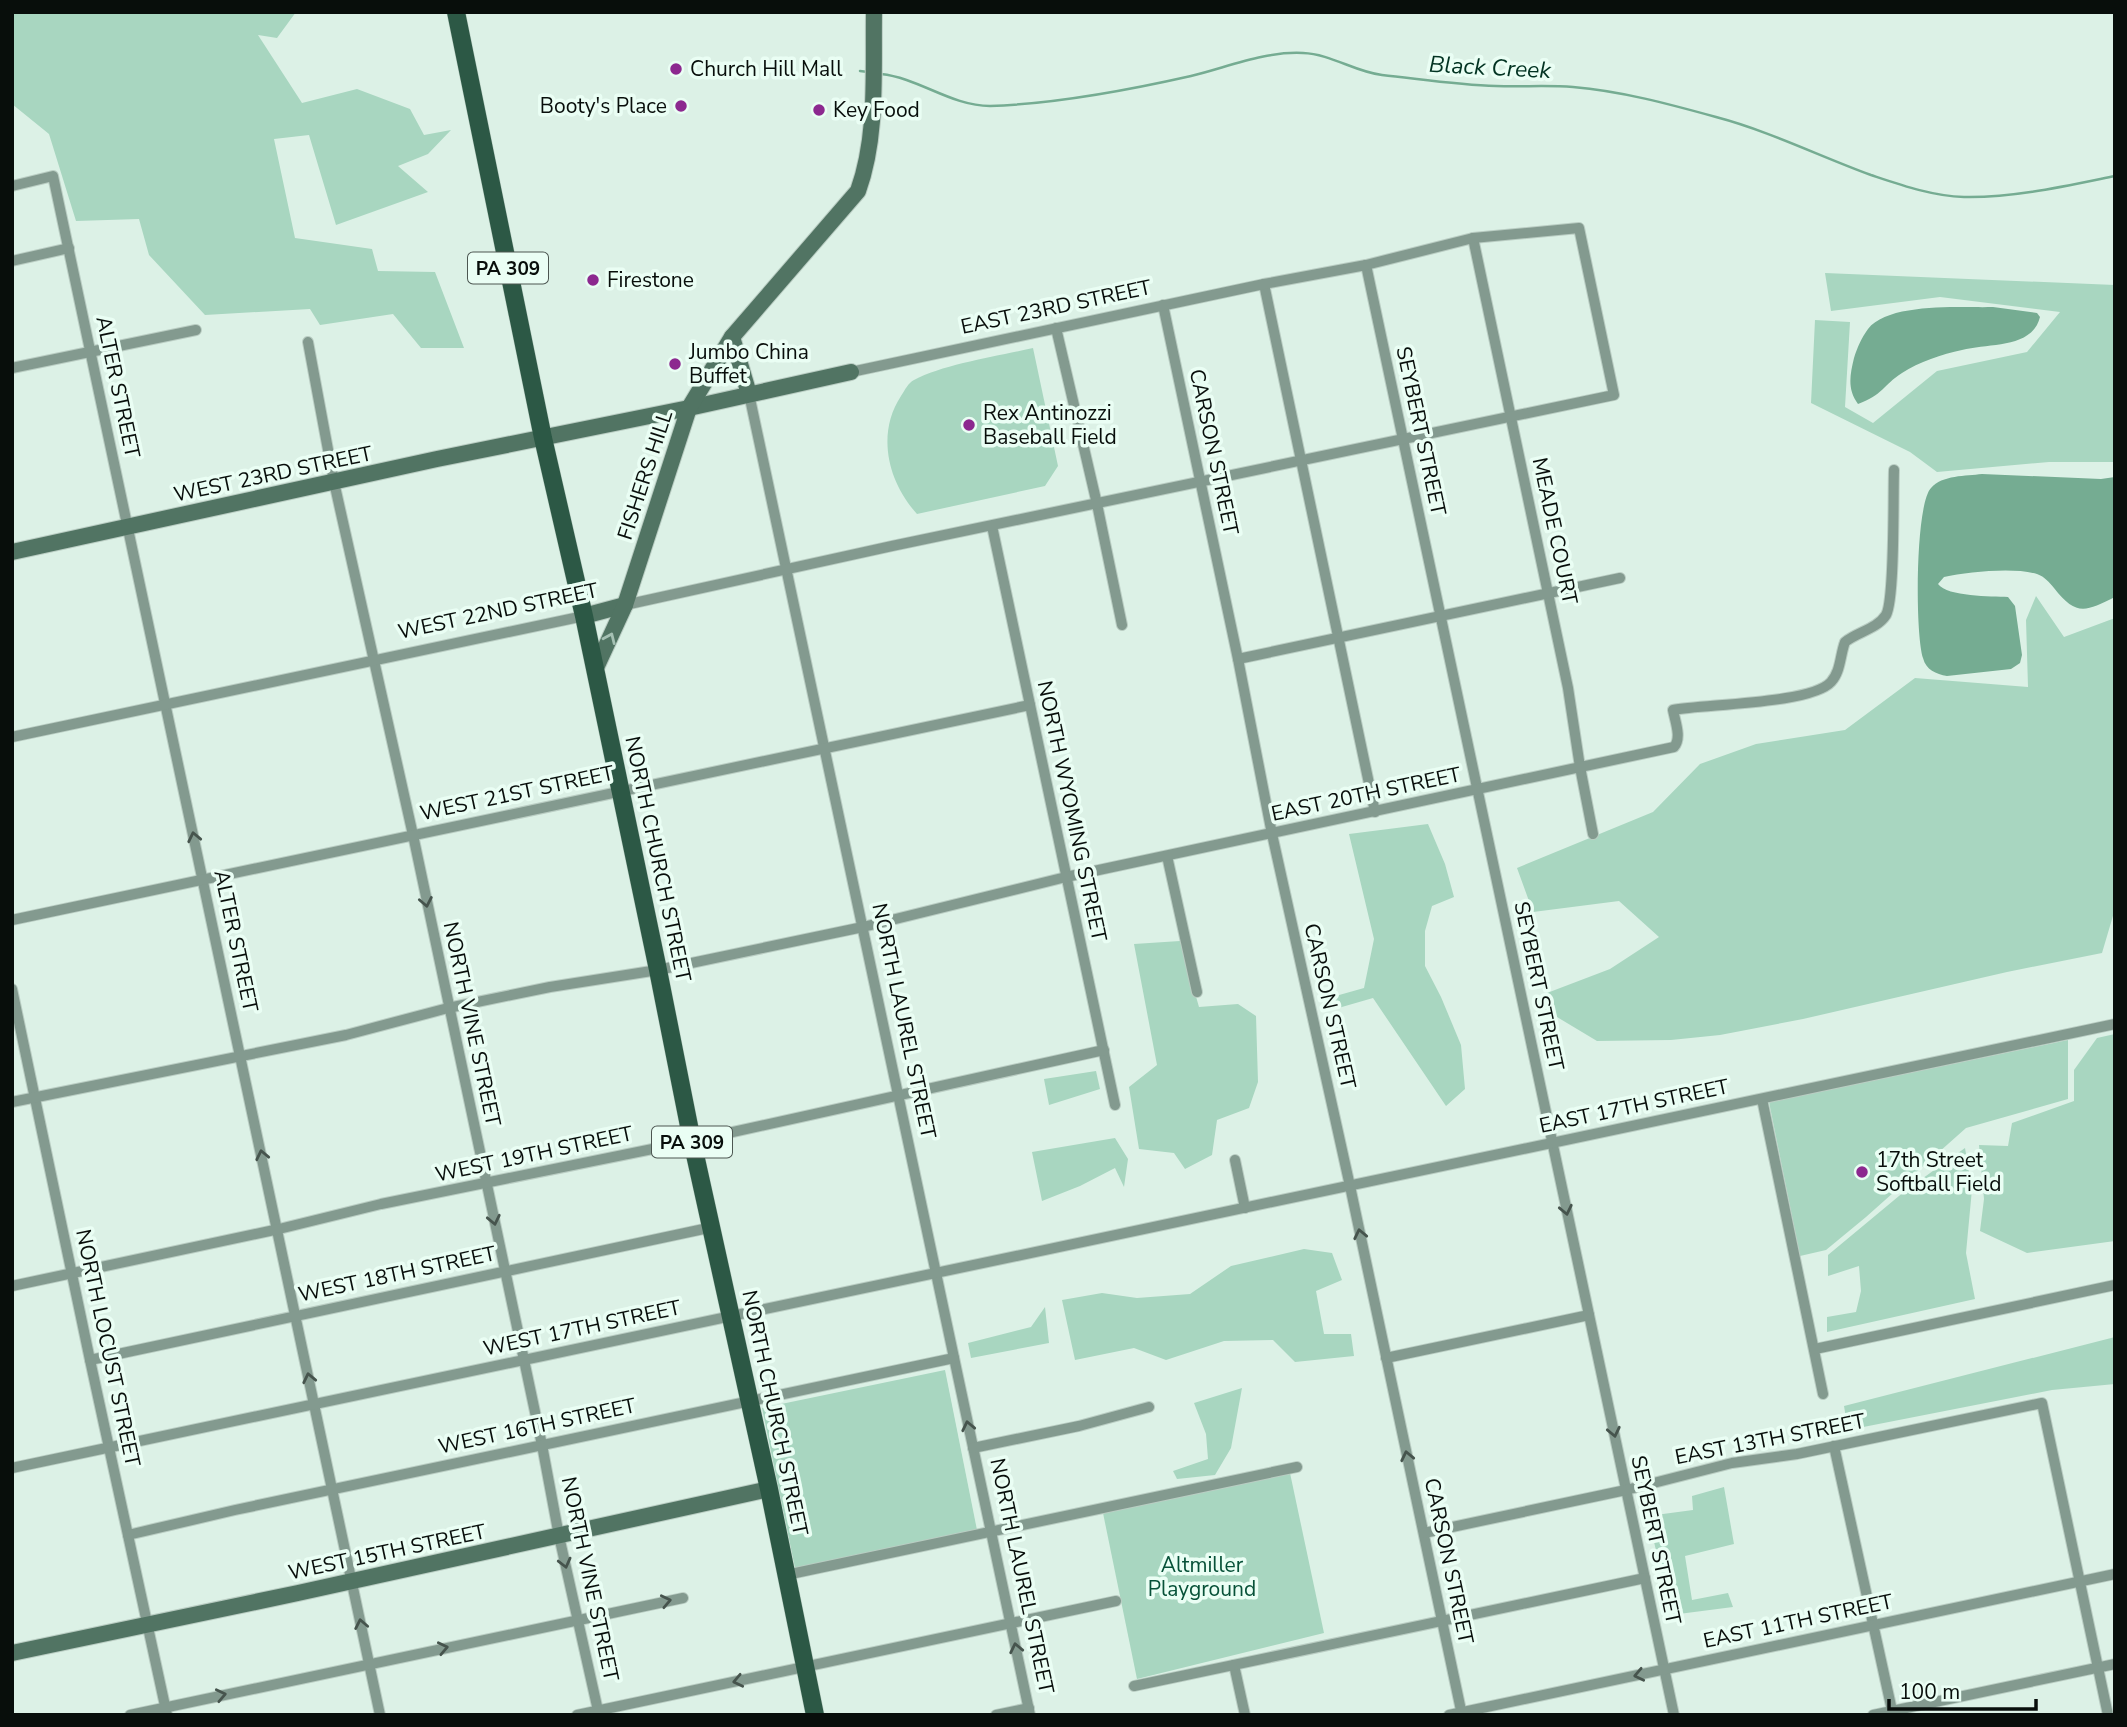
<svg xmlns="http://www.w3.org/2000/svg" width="2127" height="1727" viewBox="0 0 2127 1727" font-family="'Nunito Sans',sans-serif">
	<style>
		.green { fill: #a8d6c0 }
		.water { fill: #75ac92 }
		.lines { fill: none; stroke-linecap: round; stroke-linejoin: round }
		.stream { stroke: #75ac92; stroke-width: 2.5 }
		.street-casing { stroke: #bacdc3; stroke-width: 12 }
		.secondary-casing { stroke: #bacdc3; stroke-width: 18 }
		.primary-casing { stroke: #bacdc3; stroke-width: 19 }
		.street { stroke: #839a8f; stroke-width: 10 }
		.secondary { stroke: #517463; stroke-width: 16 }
		.primary { stroke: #2c5845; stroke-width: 18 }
		.oneway { stroke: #a5c0b3 }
		.oneway2 { stroke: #46544d }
		.poi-dot { fill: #8c288f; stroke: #eafef4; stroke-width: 2.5 }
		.labels { text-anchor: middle; stroke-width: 7; stroke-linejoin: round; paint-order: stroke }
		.shield { fill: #eafef4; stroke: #4c5651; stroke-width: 2 }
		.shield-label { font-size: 19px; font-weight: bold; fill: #080e0b }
		.poi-label { font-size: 21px; fill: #080e0b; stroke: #eafef4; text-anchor: start }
		.street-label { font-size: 21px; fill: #080e0b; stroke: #eafef4 }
		.park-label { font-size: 21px; fill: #075138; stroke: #eafef4 }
		.water-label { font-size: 23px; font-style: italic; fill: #023322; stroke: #eafef4 }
	</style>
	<rect width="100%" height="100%" fill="#dcf1e6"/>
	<g class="green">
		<path d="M12,12H296L277,38L258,35L302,103L357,89L410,109L424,135L451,130L428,154L398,166L428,192L336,225L309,135L274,139L295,238L372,249L378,271L435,272L464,348H421L393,314L320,325L310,309L205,315L149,255L139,219L76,221L49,134L12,104Z"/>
		<path d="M1825,273L2115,285V462H2049L1937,472L1910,452L1811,403L1815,320L1850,322L1845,407L1873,423L1937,371L2027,352L2060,312L1940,297L1831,311Z"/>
		<path d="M1033,348L1058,466L1045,486L917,514C888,482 876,434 901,396C905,390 908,383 914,380C944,364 999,356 1033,348Z"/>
		<path d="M2036,596L2064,637L2115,618V909L2102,953L2007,972L1803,1019L1720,1035L1671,1040L1597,1041L1557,1017L1547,993L1610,969L1659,937L1619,901L1533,912L1517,868L1653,812L1700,764L1756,744L1845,730L1915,678L2028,687L2026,620Z"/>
		<path d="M1428,824L1445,864L1454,897L1432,906L1425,931V966L1441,997L1461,1045L1465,1089L1446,1106L1373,998L1328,1011L1325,999L1364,988L1374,939L1349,834Z"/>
		<path d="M1180,941L1199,1007L1238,1004L1256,1016L1258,1082L1249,1108L1217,1120L1212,1155L1185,1169L1174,1153L1139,1149L1129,1087L1157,1065L1134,944Z"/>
		<path d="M2115,1034V1241L2027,1253L1980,1231L1984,1199L1979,1145L2008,1146L2012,1123L2074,1101V1070L2097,1038Z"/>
		<path d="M2068,1040V1099L1966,1128L1866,1217L1826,1250L1800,1256L1769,1102Z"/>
		<path d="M1096,1071L1100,1089L1049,1105L1044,1079Z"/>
		<path d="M1115,1138L1128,1159L1124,1187L1115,1168L1080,1186L1042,1201L1032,1152Z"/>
		<path d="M1965,1148L1972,1189L1966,1253L1975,1299L1827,1332V1317L1856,1312L1861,1291L1859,1266L1828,1276V1255L1905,1191Z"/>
		<path d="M1304,1249L1332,1253L1342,1280L1316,1291L1324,1334H1351L1354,1356L1295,1362L1273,1340L1224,1341L1166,1360L1134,1348L1075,1360L1062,1300L1102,1293L1137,1298L1190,1294L1231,1266Z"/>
		<path d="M1045,1307L1049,1343L971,1358L968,1343L1031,1327Z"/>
		<path d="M2115,1337V1384L2052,1390L1848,1430L1844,1406Z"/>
		<path d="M945,1370L977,1530L795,1568L762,1408Z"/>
		<path d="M1242,1388L1231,1448L1215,1475L1177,1479L1173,1471L1208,1459L1206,1434L1194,1403Z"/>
		<path d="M1290,1473L1324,1633L1137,1679L1103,1513Z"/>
		<path d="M1724,1487L1734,1544L1685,1556L1692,1600L1728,1593L1733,1607L1671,1615L1648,1516L1693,1510L1692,1496Z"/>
	</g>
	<g class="water">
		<path d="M1993,307L2037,313L2040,317C2032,349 1989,343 1962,350C1942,354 1919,362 1902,373C1883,385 1883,395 1858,404C1847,389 1850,375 1854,358C1857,348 1862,337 1868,329C1889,302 1962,308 1993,307Z"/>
		<path d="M1982,474L2101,479L2115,477V597C2085,612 2076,616 2054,588C2049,582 2045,577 2037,574C2013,567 1968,572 1944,577L1938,584C1948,597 1991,596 2008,597L2015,606L2022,655L2020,663L2011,669L1947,676C1936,674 1926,670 1923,658C1915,634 1915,505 1931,488C1942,475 1966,476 1982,474Z"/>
	</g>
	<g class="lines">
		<g class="stream">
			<path d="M860,71L868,72"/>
			<path d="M881,74C919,78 951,106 990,106C1054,104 1129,90 1191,76C1228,67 1265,51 1303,53C1331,54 1355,72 1382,75C1420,79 1458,85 1496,86C1522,87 1547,85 1573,87C1621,91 1669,104 1716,117C1769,131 1819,156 1871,175C1901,185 1932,196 1964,197C2014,198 2066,186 2115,176"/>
		</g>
		<defs>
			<g id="street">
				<path d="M12,186L53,176L380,1715"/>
				<path d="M1473,238L1568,688L1580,767L1593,834"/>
				<path d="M12,261L69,248"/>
				<path d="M1366,265L1674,1715"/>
				<path d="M1264,284L1375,812"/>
				<path d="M1163,305L1238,659L1272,834L1350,1186L1462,1715"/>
				<path d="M1056,328L1097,504L1122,625"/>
				<path d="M308,342L334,482L413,835L542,1445L559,1536L599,1715"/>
				<path d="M12,368L196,330"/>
				<path d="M749,394L1030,1715"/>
				<path d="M992,526L1115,1105"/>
				<path d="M625,605L892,546L1614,395L1579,228L1473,238L1366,265L1264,284L851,372"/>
				<path d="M1238,659L1620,578"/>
				<path d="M12,737L584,616"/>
				<path d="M1167,856L1197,992"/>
				<path d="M12,920L1030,705"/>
				<path d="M12,989L90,1360L167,1715"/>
				<path d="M1762,1099L1823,1394"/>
				<path d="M12,1102L346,1035L448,1008L550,987L658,970L863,927L1066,877L1674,747C1682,738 1675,721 1673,710C1704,704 1811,704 1831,682C1841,671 1840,655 1845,642C1857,632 1877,629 1886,615C1895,599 1893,496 1894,470"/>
				<path d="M1235,1160L1245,1208"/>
				<path d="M12,1286L279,1229L381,1204L692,1141L1104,1050"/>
				<path d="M1815,1349L2115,1285"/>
				<path d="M1386,1358L1589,1315"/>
				<path d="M90,1360L713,1227"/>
				<path d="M1834,1446L1893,1715"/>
				<path d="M973,1448L1079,1426L1149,1407"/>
				<path d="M12,1468L2115,1024"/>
				<path d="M1424,1533L1626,1490L1732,1463L1797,1454L2042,1403L2108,1715"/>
				<path d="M128,1535L235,1510L954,1358"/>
				<path d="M786,1575L1297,1467"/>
				<path d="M1234,1665L1245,1715"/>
				<path d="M1134,1686L1645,1578"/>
				<path d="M130,1715L683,1598"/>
				<path d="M577,1715L1116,1601"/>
				<path d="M996,1715L1029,1708"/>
				<path d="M1449,1715L2115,1574"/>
				<path d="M1873,1715L2115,1664"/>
			</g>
			<g id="secondary">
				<path d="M732,337L749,394"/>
				<path d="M12,552L437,459L689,408L851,372"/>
				<path d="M584,616L625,605"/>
				<path d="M595,670L625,605L689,408L732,337L858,191C878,136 873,71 874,12"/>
				<path d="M12,1653L298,1593L769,1489"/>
			</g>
			<path id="primary" d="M456,12L543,438L584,616L658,970L692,1141L769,1489L815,1715"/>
		</defs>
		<use href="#street" class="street-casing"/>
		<use href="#secondary" class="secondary-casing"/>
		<use href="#primary" class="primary-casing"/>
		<use href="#street" class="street"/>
		<use href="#secondary" class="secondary"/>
		<use href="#primary" class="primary"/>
	</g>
	<defs><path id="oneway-chevron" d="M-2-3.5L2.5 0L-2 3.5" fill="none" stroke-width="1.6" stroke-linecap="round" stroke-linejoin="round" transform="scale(1.75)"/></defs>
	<use class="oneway" href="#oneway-chevron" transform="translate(610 638) rotate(-66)"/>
	<g class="oneway2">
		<use href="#oneway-chevron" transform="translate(194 837) rotate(-102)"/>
		<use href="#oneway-chevron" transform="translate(426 902) rotate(79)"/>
		<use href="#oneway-chevron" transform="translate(262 1155) rotate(-102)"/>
		<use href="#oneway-chevron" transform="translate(1566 1210) rotate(78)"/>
		<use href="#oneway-chevron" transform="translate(494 1220) rotate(78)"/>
		<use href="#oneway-chevron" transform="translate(1360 1234) rotate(-102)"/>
		<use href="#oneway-chevron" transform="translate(309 1378) rotate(-102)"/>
		<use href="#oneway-chevron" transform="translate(968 1426) rotate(-102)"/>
		<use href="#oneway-chevron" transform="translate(1614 1432) rotate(78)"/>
		<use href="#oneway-chevron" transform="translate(1407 1456) rotate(-102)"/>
		<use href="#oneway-chevron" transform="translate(565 1563) rotate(76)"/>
		<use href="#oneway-chevron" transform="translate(666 1601) rotate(-12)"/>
		<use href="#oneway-chevron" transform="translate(361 1624) rotate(-101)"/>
		<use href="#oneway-chevron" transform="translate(443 1648) rotate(-12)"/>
		<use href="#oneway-chevron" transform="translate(1016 1648) rotate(-102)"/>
		<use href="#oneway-chevron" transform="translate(1639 1675) rotate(168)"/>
		<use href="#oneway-chevron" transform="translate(738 1681) rotate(168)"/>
		<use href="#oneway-chevron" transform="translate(221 1695) rotate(-12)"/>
	</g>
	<g class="poi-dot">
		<circle cx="676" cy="69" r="7"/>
		<circle cx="681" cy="106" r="7"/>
		<circle cx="819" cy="110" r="7"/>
		<circle cx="593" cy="280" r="7"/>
		<circle cx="675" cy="364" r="7"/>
		<circle cx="969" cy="425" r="7"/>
		<circle cx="1862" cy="1172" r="7"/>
	</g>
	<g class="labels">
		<g class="shield">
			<rect x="468" y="252.5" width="80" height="31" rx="5"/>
			<rect x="652" y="1126.5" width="80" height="31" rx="5"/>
		</g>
		<g class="shield-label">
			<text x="508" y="275">PA 309</text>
			<text x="692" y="1149">PA 309</text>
		</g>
		<g class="poi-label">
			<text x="690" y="76">Church Hill Mall</text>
			<text x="667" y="113" text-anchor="end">Booty's Place</text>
			<text x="833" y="117">Key Food</text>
			<text x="607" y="287">Firestone</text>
			<text x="689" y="359">Jumbo China<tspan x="689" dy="24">Buffet</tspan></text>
			<text x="983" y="420">Rex Antinozzi<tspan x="983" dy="24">Baseball Field</tspan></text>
			<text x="1876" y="1167">17th Street<tspan x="1876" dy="24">Softball Field</tspan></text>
		</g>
		<g class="street-label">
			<text transform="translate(1056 307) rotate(-12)" y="7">EAST 23RD STREET</text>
			<text transform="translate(118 387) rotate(78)" y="7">ALTER STREET</text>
			<text transform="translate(1421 431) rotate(78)" y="7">SEYBERT STREET</text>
			<text transform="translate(1214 452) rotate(78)" y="7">CARSON STREET</text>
			<text transform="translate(273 474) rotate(-12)" y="7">WEST 23RD STREET</text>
			<text transform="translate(645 475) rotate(-72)" y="7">FISHERS HILL</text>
			<text transform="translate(1555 531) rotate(78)" y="7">MEADE COURT</text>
			<text transform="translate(498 611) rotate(-12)" y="7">WEST 22ND STREET</text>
			<text transform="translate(517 793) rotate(-12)" y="7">WEST 21ST STREET</text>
			<text transform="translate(1366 794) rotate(-12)" y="7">EAST 20TH STREET</text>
			<text transform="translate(1072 811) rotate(78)" y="7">NORTH WYOMING STREET</text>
			<text transform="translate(658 859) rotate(78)" y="7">NORTH CHURCH STREET</text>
			<text transform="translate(236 941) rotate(78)" y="7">ALTER STREET</text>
			<text transform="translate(1539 986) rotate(78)" y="7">SEYBERT STREET</text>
			<text transform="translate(1330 1006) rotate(77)" y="7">CARSON STREET</text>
			<text transform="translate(904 1021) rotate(78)" y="7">NORTH LAUREL STREET</text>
			<text transform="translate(472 1024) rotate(78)" y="7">NORTH VINE STREET</text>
			<text transform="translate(1634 1106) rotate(-12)" y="7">EAST 17TH STREET</text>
			<text transform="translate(534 1154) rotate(-12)" y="7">WEST 19TH STREET</text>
			<text transform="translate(397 1274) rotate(-12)" y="7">WEST 18TH STREET</text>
			<text transform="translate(582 1328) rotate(-12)" y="7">WEST 17TH STREET</text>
			<text transform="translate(108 1348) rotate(78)" y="7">NORTH LOCUST STREET</text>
			<text transform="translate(775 1413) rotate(78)" y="7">NORTH CHURCH STREET</text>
			<text transform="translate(537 1426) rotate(-12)" y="7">WEST 16TH STREET</text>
			<text transform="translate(1770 1439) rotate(-11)" y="7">EAST 13TH STREET</text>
			<text transform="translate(1656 1540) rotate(78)" y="7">SEYBERT STREET</text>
			<text transform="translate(387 1552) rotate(-12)" y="7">WEST 15TH STREET</text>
			<text transform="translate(1449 1561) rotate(78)" y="7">CARSON STREET</text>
			<text transform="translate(1022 1576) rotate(78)" y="7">NORTH LAUREL STREET</text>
			<text transform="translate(590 1579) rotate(78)" y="7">NORTH VINE STREET</text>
			<text transform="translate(1798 1621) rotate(-12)" y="7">EAST 11TH STREET</text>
		</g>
		<g class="park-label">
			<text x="1202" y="1572">Altmiller<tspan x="1202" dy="24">Playground</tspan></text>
		</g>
		<g class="water-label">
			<text transform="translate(1490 67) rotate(3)" y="8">Black Creek</text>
		</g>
	</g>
	<rect width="2127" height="1727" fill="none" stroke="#080e0b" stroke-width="28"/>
	<path d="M1889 1699v10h147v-10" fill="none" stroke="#080e0b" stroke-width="3.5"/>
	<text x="1899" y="1699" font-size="21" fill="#080e0b" stroke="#eafef4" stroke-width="5" paint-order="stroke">100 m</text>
</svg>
